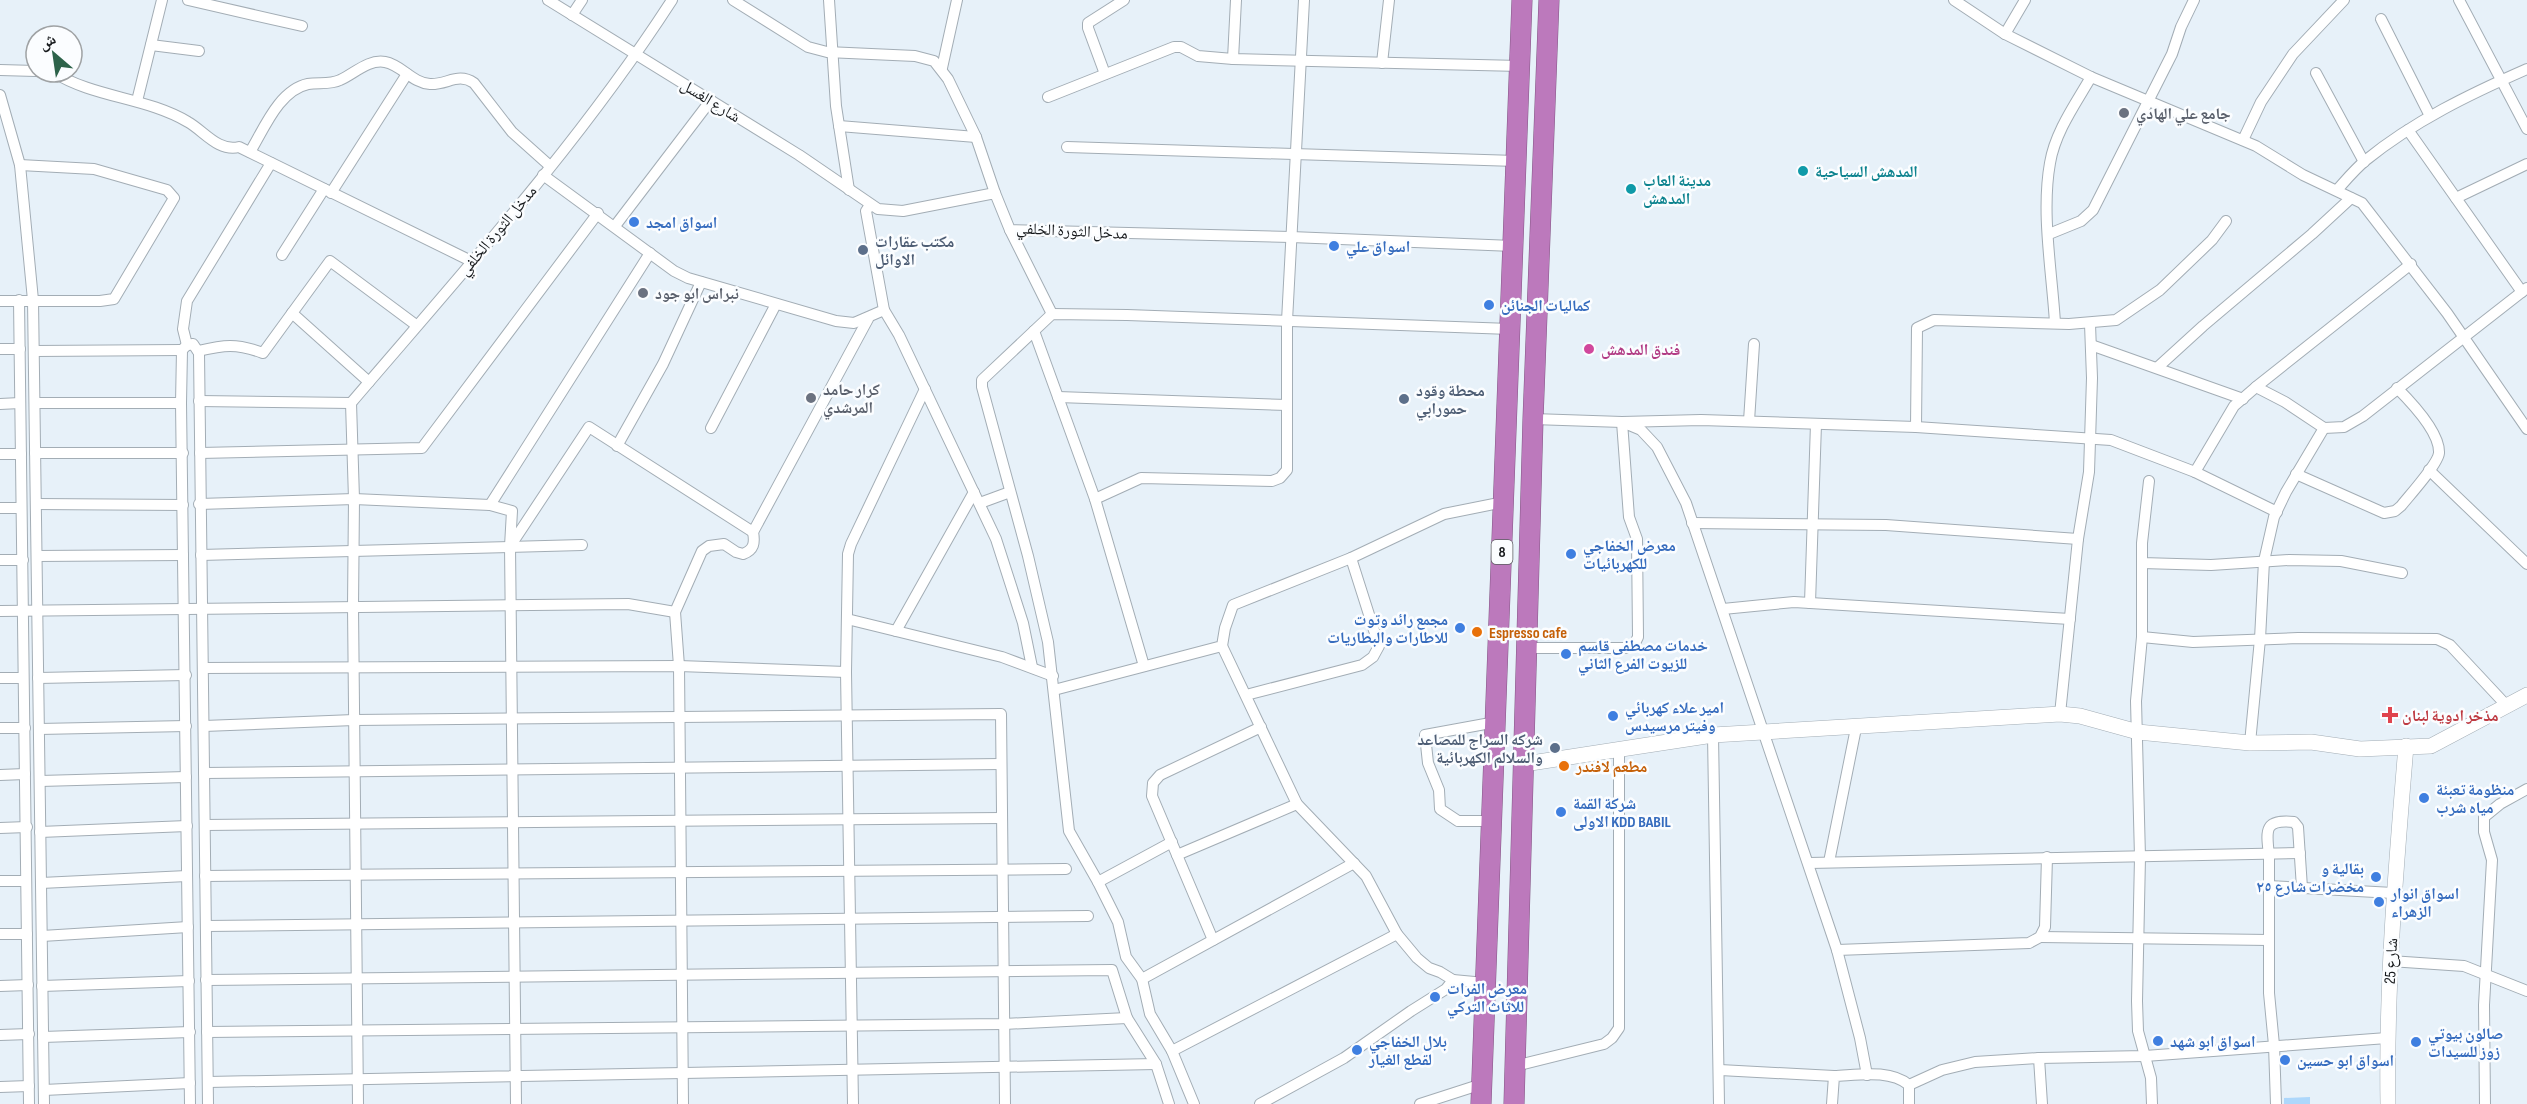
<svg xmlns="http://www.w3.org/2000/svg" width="2527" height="1104" viewBox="0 0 2527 1104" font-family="'Sofia Sans Condensed','Noto Naskh Arabic',sans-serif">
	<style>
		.green { fill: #add7fb }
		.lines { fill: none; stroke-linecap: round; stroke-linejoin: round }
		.street-casing { stroke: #a3adb5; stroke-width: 12 }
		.secondary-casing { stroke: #a3adb5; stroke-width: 16 }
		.highway-casing { stroke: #825784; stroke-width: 21 }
		.street { stroke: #fff; stroke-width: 10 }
		.secondary { stroke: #fff; stroke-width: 15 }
		.highway { stroke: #bc79bc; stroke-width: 20 }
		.worship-dot { fill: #6b7280; stroke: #fbfdff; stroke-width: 2 }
		.culture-dot { fill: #0f9aa8; stroke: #fbfdff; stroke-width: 2 }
		.shop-dot { fill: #3f7fe0; stroke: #fbfdff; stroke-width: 2 }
		.service-dot { fill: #5c6f8a; stroke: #fbfdff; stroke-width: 2 }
		.hotel-dot { fill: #d1479c; stroke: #fbfdff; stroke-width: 2 }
		.food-dot { fill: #e8710a; stroke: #fbfdff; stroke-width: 2 }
		.health-dot { fill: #e0444e; stroke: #fbfdff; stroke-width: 2 }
		.labels { text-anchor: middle; stroke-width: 5; stroke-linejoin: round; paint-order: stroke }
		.shield { fill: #fbfdff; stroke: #5b5d60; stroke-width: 1.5 }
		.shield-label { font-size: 15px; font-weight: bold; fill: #16191c }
		.street-label { font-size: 16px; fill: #16191c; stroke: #fbfdff }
		.worship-label { font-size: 16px; font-weight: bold; fill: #5b616d; stroke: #fbfdff; text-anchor: start }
		.culture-label { font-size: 16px; font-weight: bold; fill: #0d838f; stroke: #fbfdff; text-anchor: start }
		.shop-label { font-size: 16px; font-weight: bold; fill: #366cbe; stroke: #fbfdff; text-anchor: start }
		.service-label { font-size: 16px; font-weight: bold; fill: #4e5e75; stroke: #fbfdff; text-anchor: start }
		.hotel-label { font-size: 16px; font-weight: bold; fill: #b23c85; stroke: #fbfdff; text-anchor: start }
		.food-label { font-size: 16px; font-weight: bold; fill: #c56008; stroke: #fbfdff; text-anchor: start }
		.health-label { font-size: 16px; font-weight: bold; fill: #be3a42; stroke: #fbfdff; text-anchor: start }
	</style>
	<rect width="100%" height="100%" fill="#e7f1f9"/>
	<path class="green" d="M2310,1097V1104H2284V1098Z"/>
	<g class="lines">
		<defs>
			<g id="street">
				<path d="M188,0L302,26"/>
				<path d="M548,0L799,155L878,209L903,211L995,193L1010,230L1291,237L1513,246"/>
				<path d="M733,0L808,47L827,52L915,56L934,61L948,79L976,137L995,193"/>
				<path d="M829,0L836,106L849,190"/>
				<path d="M1954,0L2005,34L2091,77L2256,146L2303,175L2362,203L2447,313L2527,429"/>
				<path d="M2459,0L2527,129"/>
				<path d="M572,15L582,0"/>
				<path d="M2381,19L2430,116"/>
				<path d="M2005,34L2025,0"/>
				<path d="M151,45L199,51"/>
				<path d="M1233,59L1236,0"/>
				<path d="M1382,63L1389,0"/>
				<path d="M942,68L957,0"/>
				<path d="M0,70L36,71"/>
				<path d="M53,72C94,98 146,97 188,122C204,131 218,152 239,147L471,261"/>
				<path d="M2316,73L2364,162"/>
				<path d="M1105,74L1088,28V23L1124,0"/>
				<path d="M0,95L20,165L33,300L44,1104"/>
				<path d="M1048,97L1174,47H1181L1198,56L1233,59L1520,66"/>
				<path d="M137,101L162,0"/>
				<path d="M839,126L976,137"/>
				<path d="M2408,130L2522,292"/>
				<path d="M2243,140L2261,102L2293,54L2344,0"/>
				<path d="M1067,147L1516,161"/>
				<path d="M250,152C264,129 279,90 308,84C318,82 330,85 340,80C354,74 368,59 385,62C402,65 412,83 430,84C447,85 458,72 474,83L512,132L550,166"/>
				<path d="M543,175L674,271L688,278L836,321L854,323L884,310L866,211L870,205"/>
				<path d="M2337,190C2346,180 2355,169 2366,160C2414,121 2470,94 2527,69"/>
				<path d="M331,193L407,74"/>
				<path d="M2456,198L2527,164"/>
				<path d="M615,226L711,100"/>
				<path d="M1010,230L1052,314"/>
				<path d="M2049,234L2081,221L2093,210L2172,54L2181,27L2194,0"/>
				<path d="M282,255L324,189"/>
				<path d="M2411,264L2256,387L2285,402L2324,428L2344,427L2363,416L2527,288"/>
				<path d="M19,300L29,1104"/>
				<path d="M0,301H100L114,299L174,198L167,190L94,169L20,165"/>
				<path d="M884,310L899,335L996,539L1023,623L1032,667"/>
				<path d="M292,313L369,382"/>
				<path d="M2055,323C2052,272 2041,213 2050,163C2055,132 2076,103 2091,77"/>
				<path d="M1034,331L1095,499L1144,666"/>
				<path d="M187,345L193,344L199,353L208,1104"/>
				<path d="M187,345L182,350L181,403L190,1104"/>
				<path d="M187,345L183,329L187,301L271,163"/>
				<path d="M2091,345L2243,399"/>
				<path d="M0,349H20"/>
				<path d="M34,351L182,350"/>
				<path d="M198,351C224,345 236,343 263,353L330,261L416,325"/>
				<path d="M2158,367L2203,326L2312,234L2351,198"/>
				<path d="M1058,397L1287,405"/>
				<path d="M199,401L351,403"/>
				<path d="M35,403H181"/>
				<path d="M351,403L354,499L353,607L358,1104"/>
				<path d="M351,403C462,273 579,144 672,0"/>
				<path d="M0,404L20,403"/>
				<path d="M1533,419L1622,422L1701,420L1916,427L2111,440L2195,472L2277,512"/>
				<path d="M1749,421L1754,344"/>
				<path d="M1916,427L1917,328L1934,320L2069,324L2116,320L2160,290L2212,240L2226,221"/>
				<path d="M711,428L776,304"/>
				<path d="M617,446L663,364L701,282"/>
				<path d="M35,453H183"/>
				<path d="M200,453L422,448L598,213"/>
				<path d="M0,454H21"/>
				<path d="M2429,470L2527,564"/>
				<path d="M2195,472L2234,406L2256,387"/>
				<path d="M2296,474L2384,513L2395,511L2401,506C2409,496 2438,464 2439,453C2440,432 2411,402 2397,388"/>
				<path d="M2149,481L2142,543V563L2211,565L2289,560L2341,561L2402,573"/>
				<path d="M1095,499L1141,478L1272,481L1280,478L1287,470V321L1304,0"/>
				<path d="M980,503L1010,492"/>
				<path d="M36,504L183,505"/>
				<path d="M199,504L354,499L490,505L512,511L510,546L516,1104"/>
				<path d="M490,505L650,253"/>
				<path d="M0,508H21"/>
				<path d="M1692,523L1886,525L2078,539"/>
				<path d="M511,545L589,427L753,532L868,319"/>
				<path d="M201,555L582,545"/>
				<path d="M37,556L183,555"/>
				<path d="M0,560H23"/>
				<path d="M2142,563V637L2136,701L2140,857L2137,1001L2138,1031L2151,1078L2152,1104"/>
				<path d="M1810,603L1816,424"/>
				<path d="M1723,609L1794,602L2070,619"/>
				<path d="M0,611L628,604L675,612"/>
				<path d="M847,619L1002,657L1053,676"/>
				<path d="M896,631L974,492"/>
				<path d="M2142,637L2193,642L2298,638L2437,639L2450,645L2507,706"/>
				<path d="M1222,646L1297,804L1366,876L1397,934L1417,958L1429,968L1440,972L1453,980"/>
				<path d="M1527,648H1626L1634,645L1638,637L1637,539L1629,517L1622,422L1641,430L1657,447L1686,503L1837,950L1860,1038L1867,1075"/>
				<path d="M203,668L679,666L846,672"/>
				<path d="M0,678H23"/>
				<path d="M38,678L186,675"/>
				<path d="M1054,690L1222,646L1225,628L1233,605L1351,558L1444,514L1504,502"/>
				<path d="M1246,695L1362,665L1373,657L1379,646L1351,558"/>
				<path d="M2060,714L2078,539L2089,472L2092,378L2090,324"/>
				<path d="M204,726L354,720L1001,714L1005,1104"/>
				<path d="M0,728H25"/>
				<path d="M39,729L186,726"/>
				<path d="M1713,735L1719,1104"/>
				<path d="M2250,743L2260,639L2264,561L2274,517L2286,492L2324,428"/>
				<path d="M204,773L1001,764"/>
				<path d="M0,775L25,774"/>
				<path d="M40,781L186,777"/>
				<path d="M1492,821H1458L1440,809L1439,790L1428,763L1425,735L1496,722"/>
				<path d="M205,825L1002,818"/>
				<path d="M0,828L27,827"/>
				<path d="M40,832L187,826"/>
				<path d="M1177,855L1297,804"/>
				<path d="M1829,862L1856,728"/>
				<path d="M1809,863L2300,853"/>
				<path d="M205,876L1066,869"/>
				<path d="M0,881H26"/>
				<path d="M1098,882L1172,842"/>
				<path d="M41,883L187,876"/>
				<path d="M2268,886L2393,893"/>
				<path d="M206,926L1088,916"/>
				<path d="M0,934H27"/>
				<path d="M42,936L188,927"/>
				<path d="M2040,937L2269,940"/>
				<path d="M1213,940L1152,796L1153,783L1160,775L1261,727"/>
				<path d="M1837,950L2029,943L2040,937L2045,927L2047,857"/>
				<path d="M2390,961L2464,966L2527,991"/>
				<path d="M1142,979L1354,863"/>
				<path d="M206,980L1112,970L1127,1018L1156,1064L1169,1104"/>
				<path d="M0,986L28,985"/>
				<path d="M42,986L189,981"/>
				<path d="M207,1032L1004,1024L1127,1018"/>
				<path d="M0,1035L29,1034"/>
				<path d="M43,1037L190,1032"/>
				<path d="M1172,1051L1397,934"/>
				<path d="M2039,1058L2042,1104"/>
				<path d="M1515,1066L1604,1044L1612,1038L1619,1028V750"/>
				<path d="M1720,1070L1834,1076"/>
				<path d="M208,1082L1156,1064"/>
				<path d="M1909,1085L1942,1070L1975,1062L2039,1058L2145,1056L2387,1038"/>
				<path d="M0,1087L29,1086"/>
				<path d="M44,1090L190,1083"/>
				<path d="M683,1104L679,666L675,612L702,551L709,546L724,544L736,552L743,554C754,550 755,543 753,532"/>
				<path d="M853,1104L846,672L848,554L851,544L925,389"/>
				<path d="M1194,1104L1172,1051L1150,1014L1142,979L1126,957L1118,922L1098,882L1069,831L1048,642L1028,556L982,387V380L1052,314L1127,315L1510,329"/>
				<path d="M1260,1104L1344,1058L1411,1011L1446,989L1453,980L1485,983"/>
				<path d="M1420,1104L1482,1084"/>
				<path d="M1832,1104L1834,1076C1858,1075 1890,1069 1909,1085V1104"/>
				<path d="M2276,1104L2274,1045L2269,993V855C2266,830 2264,819 2294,822L2298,827L2302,888"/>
				<path d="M2485,1104L2484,1005L2492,860L2484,832V817L2500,804L2527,789"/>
			</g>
			<g id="secondary">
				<path d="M1524,764L1713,735L2060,714L2080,716L2138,732L2250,743L2311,742L2360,749L2431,746L2527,695"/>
				<path d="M2388,1104C2386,984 2396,866 2406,746"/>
			</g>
			<g id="highway">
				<path d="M1481,1104L1522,0"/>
				<path d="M1514,1104L1533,419L1549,0"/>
			</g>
		</defs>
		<use href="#street" class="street-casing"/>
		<use href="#secondary" class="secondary-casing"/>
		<use href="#highway" class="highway-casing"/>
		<use href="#street" class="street"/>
		<use href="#secondary" class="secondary"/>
		<use href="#highway" class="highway"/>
	</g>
	<g class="worship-dot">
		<circle cx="2124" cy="113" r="6"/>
		<circle cx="643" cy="293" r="6"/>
		<circle cx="811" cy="398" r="6"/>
	</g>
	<g class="culture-dot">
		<circle cx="1803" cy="171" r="6"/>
		<circle cx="1631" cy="189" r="6"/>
	</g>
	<g class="shop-dot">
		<circle cx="634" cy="222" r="6"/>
		<circle cx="1334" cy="246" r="6"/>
		<circle cx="1489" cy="305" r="6"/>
		<circle cx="1571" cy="554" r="6"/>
		<circle cx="1460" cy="628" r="6"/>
		<circle cx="1566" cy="654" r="6"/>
		<circle cx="1613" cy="716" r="6"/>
		<circle cx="2424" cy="798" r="6"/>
		<circle cx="1561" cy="812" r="6"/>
		<circle cx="2376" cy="877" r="6"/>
		<circle cx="2379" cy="902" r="6"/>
		<circle cx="1435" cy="997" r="6"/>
		<circle cx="2158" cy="1041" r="6"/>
		<circle cx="2416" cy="1042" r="6"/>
		<circle cx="1357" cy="1050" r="6"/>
		<circle cx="2285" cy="1060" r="6"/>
	</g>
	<g class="service-dot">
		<circle cx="863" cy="250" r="6"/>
		<circle cx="1404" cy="399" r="6"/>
		<circle cx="1555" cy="748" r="6"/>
	</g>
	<circle class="hotel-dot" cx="1589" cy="349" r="6"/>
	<g class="food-dot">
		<circle cx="1477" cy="632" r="6"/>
		<circle cx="1564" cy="766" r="6"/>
	</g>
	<path class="health-dot" d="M2387 706h6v6h6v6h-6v6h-6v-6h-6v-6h6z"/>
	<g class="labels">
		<rect class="shield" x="1491.5" y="540" width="21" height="24" rx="4.5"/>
		<g class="shield-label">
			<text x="1502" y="557">8</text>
		</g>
		<g class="street-label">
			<text transform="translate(711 100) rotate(32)" y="6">شارع الغسل</text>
			<text transform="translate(497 230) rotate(-50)" y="6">مدخل الثورة الخلفي</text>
			<text transform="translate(1072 230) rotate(3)" y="6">مدخل الثورة الخلفي</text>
			<text transform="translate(2390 961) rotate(-87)" y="6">شارع 25</text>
		</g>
		<g class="worship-label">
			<text x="2136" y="119">جامع علي الهادي</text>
			<text x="655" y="299">نبراس ابو جود</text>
			<text x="823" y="395">كرار حامد<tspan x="823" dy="18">المرشدي</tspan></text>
		</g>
		<g class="culture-label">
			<text x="1815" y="177">المدهش السياحية</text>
			<text x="1643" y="186">مدينة العاب<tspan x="1643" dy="18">المدهش</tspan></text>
		</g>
		<g class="shop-label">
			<text x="646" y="228">اسواق امجد</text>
			<text x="1346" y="252">اسواق علي</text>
			<text x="1501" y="311">كماليات الجنائن</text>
			<text x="1583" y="551">معرض الخفاجي<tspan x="1583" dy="18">للكهربائيات</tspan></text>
			<text x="1448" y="625" text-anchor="end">مجمع رائد وتوت<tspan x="1448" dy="18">للاطارات والبطاريات</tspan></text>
			<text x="1578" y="651">خدمات مصطفى قاسم<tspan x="1578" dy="18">للزيوت الفرع الثاني</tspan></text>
			<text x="1625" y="713">امير علاء كهربائي<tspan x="1625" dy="18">وفيتر مرسيدس</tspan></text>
			<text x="2436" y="795">منظومة تعبئة<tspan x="2436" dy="18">مياه شرب</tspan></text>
			<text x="1573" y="809">شركة القمة<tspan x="1573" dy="18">الاولى KDD BABIL</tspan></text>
			<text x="2364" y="874" text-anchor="end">بقالية و<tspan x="2364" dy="18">مخضرات شارع ٢٥</tspan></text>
			<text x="2391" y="899">اسواق انوار<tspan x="2391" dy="18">الزهراء</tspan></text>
			<text x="1447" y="994">معرض الفرات<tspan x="1447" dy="18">للاثاث التركي</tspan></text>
			<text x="2428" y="1039">صالون بيوتي<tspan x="2428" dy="18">زوز للسيدات</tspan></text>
			<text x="1369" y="1047">بلال الخفاجي<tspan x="1369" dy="18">لقطع الغيار</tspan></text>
			<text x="2170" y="1047">اسواق ابو شهد</text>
			<text x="2297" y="1066">اسواق ابو حسين</text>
		</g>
		<g class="service-label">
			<text x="875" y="247">مكتب عقارات<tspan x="875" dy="18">الاوائل</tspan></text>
			<text x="1416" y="396">محطة وقود<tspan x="1416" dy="18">حمورابي</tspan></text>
			<text x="1543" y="745" text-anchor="end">شركه السراج للمصاعد<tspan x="1543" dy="18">والسلالم الكهربائية</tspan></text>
		</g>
		<g class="hotel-label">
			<text x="1601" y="355">فندق المدهش</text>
		</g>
		<g class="food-label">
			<text x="1489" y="638">Espresso cafe</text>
			<text x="1576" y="772">مطعم لافندر</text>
		</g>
		<g class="health-label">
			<text x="2402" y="721">مذخر ادوية لبنان</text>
		</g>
	</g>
	<g transform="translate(54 54) rotate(331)"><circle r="28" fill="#fbfdff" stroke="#9fa2a4" stroke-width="1.5"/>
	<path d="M0-4.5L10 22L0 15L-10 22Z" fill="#2d634a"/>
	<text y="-9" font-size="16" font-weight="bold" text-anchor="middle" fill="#16191c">ش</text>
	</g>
</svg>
